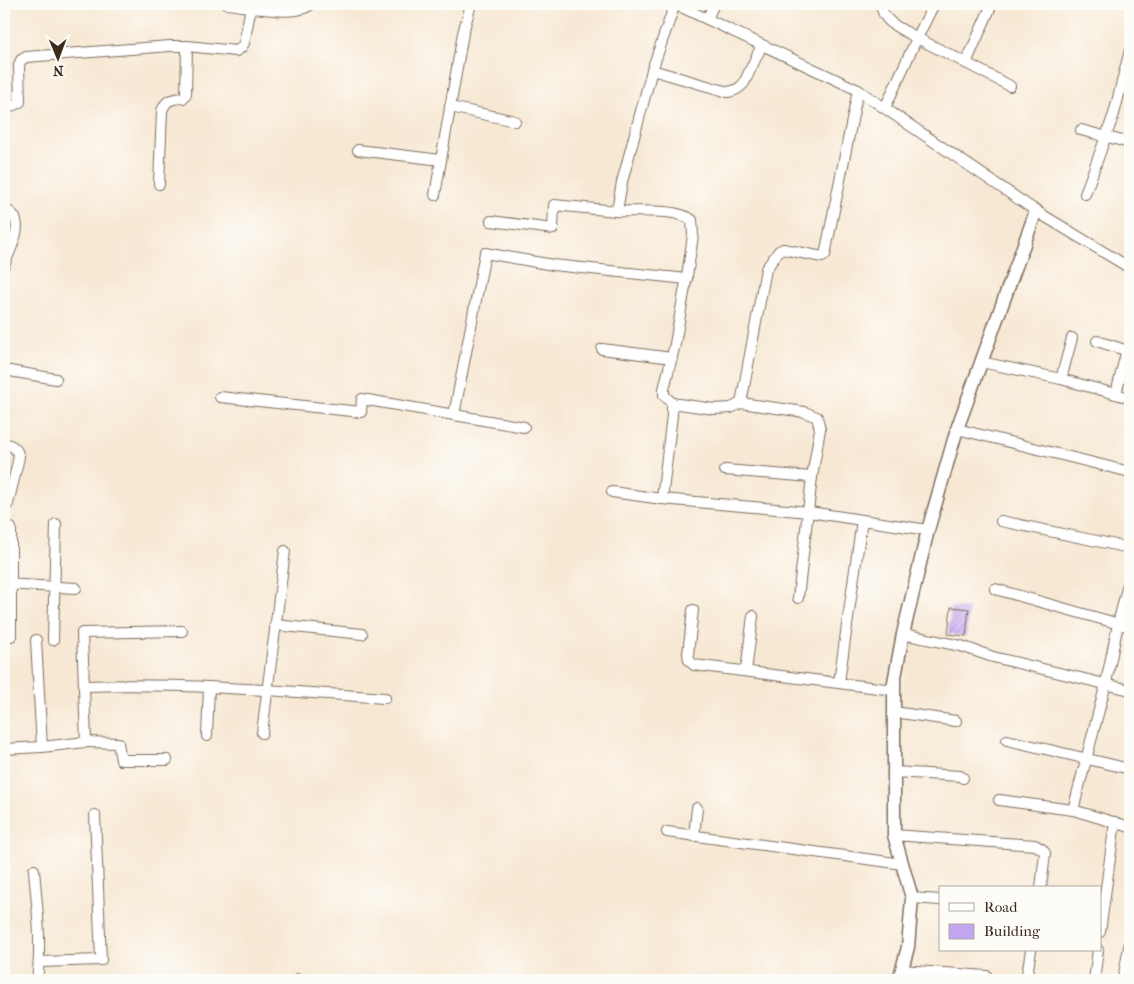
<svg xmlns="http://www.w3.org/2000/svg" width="1134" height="984" viewBox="0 0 1134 984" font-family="'IM FELL French Canon',serif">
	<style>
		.building { fill: url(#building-hatch) }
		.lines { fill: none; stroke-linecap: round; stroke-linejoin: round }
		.minor-casing { stroke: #7d6c5e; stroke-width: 12 }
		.tertiary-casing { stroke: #7d6c5e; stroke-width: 15 }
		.minor { stroke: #fff; stroke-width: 10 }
		.tertiary { stroke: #fff; stroke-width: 12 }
	</style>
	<defs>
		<pattern id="building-hatch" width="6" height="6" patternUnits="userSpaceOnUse" patternTransform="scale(1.25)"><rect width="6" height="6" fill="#c2a6f1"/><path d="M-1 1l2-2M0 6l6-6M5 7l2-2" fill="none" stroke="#9f87c3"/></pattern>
	</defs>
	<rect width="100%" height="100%" fill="#fdfcf7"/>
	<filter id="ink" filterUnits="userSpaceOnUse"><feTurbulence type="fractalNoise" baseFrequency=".02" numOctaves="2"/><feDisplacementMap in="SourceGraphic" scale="10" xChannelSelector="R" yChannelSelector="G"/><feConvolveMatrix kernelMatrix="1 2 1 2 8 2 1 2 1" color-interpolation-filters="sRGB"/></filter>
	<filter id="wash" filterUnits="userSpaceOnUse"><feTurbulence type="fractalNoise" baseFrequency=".0096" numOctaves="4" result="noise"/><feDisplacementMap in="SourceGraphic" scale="20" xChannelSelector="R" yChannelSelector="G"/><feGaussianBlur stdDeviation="1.12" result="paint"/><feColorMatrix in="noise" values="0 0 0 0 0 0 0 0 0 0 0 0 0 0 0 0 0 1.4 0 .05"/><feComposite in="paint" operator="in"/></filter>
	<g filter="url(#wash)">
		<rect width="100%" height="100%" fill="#f7e8d4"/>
		<g id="blocks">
			<path class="building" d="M951,607L969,609L966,636L948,634Z"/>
		</g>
	</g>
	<g filter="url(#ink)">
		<use href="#blocks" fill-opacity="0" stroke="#7d6c5e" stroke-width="1"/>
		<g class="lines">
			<defs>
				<g id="minor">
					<path d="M228,4C248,6 297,18 311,4"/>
					<path d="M675,4L858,90L1036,211L1130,268"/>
					<path d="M882,4C880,22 904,30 917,38L885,108"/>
					<path d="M934,4L917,38L966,63L992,4"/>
					<path d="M707,19L714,4"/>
					<path d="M966,63L1010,86"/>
					<path d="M652,70L728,92C735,91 739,89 744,83L762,45"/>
					<path d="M4,103L12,106L20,102L19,65L21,60L26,57L170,46H187L236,51L241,48L244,43L251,7"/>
					<path d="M450,107L515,121"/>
					<path d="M1081,130L1130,143"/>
					<path d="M358,150L441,160"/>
					<path d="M159,184L162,111C166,99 172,99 183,98L186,94L187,46"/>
					<path d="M1085,194L1114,114L1130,50"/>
					<path d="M435,195L463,33L471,4"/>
					<path d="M4,209C29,219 11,247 4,265"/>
					<path d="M617,211L622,182L652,70L675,4"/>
					<path d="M491,221L553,229L554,205C575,207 595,209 616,211C637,212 675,208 692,220L693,235L688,270L675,344L664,389V395L672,403V415L662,499"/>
					<path d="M1097,341L1125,350L1126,353L1116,394"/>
					<path d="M602,349L672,358"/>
					<path d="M981,362L1061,379L1130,398"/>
					<path d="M4,370L56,379"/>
					<path d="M1061,379L1072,338"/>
					<path d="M220,397L361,412L362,399L524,427"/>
					<path d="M672,403L714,409L731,408L741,403L804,412L817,417L820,429L812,477L798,598"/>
					<path d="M741,403L766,269L779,251L783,249L822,257L825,255L858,90"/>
					<path d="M454,415L485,253L553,265L687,279"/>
					<path d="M957,429L1130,472"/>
					<path d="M4,443C12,445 17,448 19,457L8,504"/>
					<path d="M725,470L812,477"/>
					<path d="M612,492L662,499L809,512L928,530"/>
					<path d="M1001,521L1130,548"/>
					<path d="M11,528V636"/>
					<path d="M5,584L76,588"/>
					<path d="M995,589L1130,627"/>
					<path d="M693,610L688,654L689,660L694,665L894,690"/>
					<path d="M275,625L362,634"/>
					<path d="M903,634L961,646L993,657L1130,690"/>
					<path d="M36,640L42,747"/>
					<path d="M53,640L56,524"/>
					<path d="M746,671L753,616"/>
					<path d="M839,682L862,520"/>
					<path d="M84,686C185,683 285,691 385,698"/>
					<path d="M894,712L956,721"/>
					<path d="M262,733L285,551"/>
					<path d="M207,736L209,687"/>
					<path d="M1007,740L1130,769"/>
					<path d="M86,742L118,743L121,760H167"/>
					<path d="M4,749L42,747L86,742L82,633L182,631"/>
					<path d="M894,772L960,776L963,778"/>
					<path d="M999,800L1073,810L1106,683L1118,624L1130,576"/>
					<path d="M1073,810L1130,827"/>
					<path d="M667,832L903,864"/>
					<path d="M894,835L1035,845L1042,849L1045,853L1041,888"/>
					<path d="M694,836L697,808"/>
					<path d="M34,870C37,907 42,943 37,980"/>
					<path d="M912,898L940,900"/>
					<path d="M1100,932L1115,822"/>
					<path d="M39,962L101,960L95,815"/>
					<path d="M901,970L987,976"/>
					<path d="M297,979V980"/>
					<path d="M1026,980L1031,950"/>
					<path d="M1094,980L1098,950"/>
					<path d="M1123,980L1130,941"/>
				</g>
				<path id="tertiary" d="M899,980L908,947L912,898L894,835V682L903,634L928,530L957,429L1036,211"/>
			</defs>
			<use href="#minor" class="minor-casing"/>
			<use href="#tertiary" class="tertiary-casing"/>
			<use href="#minor" class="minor"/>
			<use href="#tertiary" class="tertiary"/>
		</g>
	</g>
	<rect width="1134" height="984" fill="none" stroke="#fdfcf7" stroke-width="20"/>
	<rect x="939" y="886" width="162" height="65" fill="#fdfcf7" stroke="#afa8a0"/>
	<rect x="949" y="903" width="25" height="8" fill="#ffffff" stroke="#afa8a0"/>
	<text x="984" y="912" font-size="15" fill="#3b2a1e">Road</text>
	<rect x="949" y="924" width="25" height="15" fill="#c2a6f1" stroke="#afa8a0"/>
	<text x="984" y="936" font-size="15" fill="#3b2a1e">Building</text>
	<g transform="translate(58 58) rotate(179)" stroke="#fdfcf7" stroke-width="4" paint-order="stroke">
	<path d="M0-4L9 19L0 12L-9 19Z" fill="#3b2a1e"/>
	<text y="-8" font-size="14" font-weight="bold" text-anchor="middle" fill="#3b2a1e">N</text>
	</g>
</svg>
